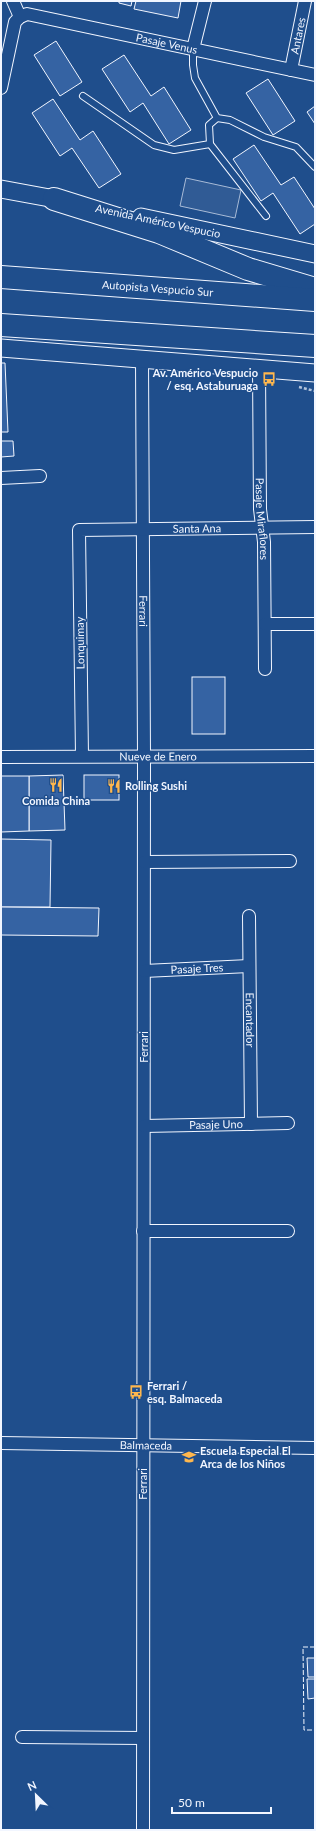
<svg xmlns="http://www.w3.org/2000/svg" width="316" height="1831" viewBox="0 0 316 1831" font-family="Lato,sans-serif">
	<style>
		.built { fill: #305b95; stroke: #a8bbd7 }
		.building { fill: #3563a3; stroke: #f2f6ff }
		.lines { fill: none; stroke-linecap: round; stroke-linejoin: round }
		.lane-casing { stroke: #f2f6ff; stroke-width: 8 }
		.street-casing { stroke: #f2f6ff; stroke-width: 14 }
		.secondary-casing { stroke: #f2f6ff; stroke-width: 19 }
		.highway-casing { stroke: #f2f6ff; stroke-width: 24 }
		.path { stroke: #b3c4dc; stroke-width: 2.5; stroke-dasharray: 3 2; stroke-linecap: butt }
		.lane { stroke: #1f4e8c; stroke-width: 6 }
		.street { stroke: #1f4e8c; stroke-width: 12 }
		.secondary { stroke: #1f4e8c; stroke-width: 17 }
		.highway { stroke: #1f4e8c; stroke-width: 22 }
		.fence { stroke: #f2f6ff; stroke-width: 1; stroke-dasharray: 5 2; stroke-linecap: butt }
		.labels { text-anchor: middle; stroke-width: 3; stroke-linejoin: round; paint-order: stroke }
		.street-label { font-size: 11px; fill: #f2f6ff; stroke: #1f4e8c }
		.poi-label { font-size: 11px; font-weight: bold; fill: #f2f6ff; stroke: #1f4e8c; text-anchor: start }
	</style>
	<rect width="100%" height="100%" fill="#1f4e8c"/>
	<path class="built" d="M186,178L241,190L235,218L180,206Z"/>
	<g class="building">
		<path d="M119,1H132L131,6L119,3Z"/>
		<path d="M136,1H181L178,18L134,9Z"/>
		<path d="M56,41L82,82L60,96L34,55Z"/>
		<path d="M124,55L151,96L164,87L191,130L169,144L143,103L130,112L102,69Z"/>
		<path d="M268,79L295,121L273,135L246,93Z"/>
		<path d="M53,99L80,140L93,131L121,174L99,188L72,148L60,156L32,113Z"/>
		<path d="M315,106V124L307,112Z"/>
		<path d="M254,145L281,185L294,177L315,209V224L300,234L273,193L261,201L233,159Z"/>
		<path d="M1,363H5L8,432H1Z"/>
		<path d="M1,441H13L14,456L1,457Z"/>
		<rect x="192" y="677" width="33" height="57"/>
		<path d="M63,775L65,830L29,831V776Z"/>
		<rect x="84" y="775" width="35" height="25"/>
		<path d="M1,776H29V831L1,832Z"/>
		<path d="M1,839L51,840L50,907H1Z"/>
		<path d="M1,907L99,908L98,936L1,935Z"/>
		<path d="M307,1658H315V1677H308Z"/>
		<path d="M307,1679H315V1698L308,1699Z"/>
	</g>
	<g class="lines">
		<defs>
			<g id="lane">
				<path d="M193,49V65L195,78L217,118L230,120L264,137L296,147L315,167"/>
				<path d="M83,96L154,145L174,150L210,144"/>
				<path d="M217,118L209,125L210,144L266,216"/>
			</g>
			<g id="street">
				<path d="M13,1L20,17"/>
				<path d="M193,49L205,1"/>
				<path id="s1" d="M291,70L305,1"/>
				<path id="s2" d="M1,88L15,22L20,17L27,14L315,75"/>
				<path id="s3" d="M142,360L144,756L143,1830"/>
				<path id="s4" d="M259,369L260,509L264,542L265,669"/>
				<path d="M1,478L40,476"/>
				<path d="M265,624H315"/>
				<path id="s5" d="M82,756L79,530L315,527"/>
				<path id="s6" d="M1,757L315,756"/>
				<path d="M144,862L290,861"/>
				<path id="s7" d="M249,916L251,1124"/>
				<path id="s8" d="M144,971L249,966"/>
				<path id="s9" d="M144,1126L288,1123"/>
				<path d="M143,1231H288"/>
				<path id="s10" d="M1,1443L315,1448"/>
				<path d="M22,1737L143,1738"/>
			</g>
			<g id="secondary">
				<path d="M1,189L66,201"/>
				<path d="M141,217L315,254"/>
				<path d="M1,348L315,373"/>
			</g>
			<g id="highway">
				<path d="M54,199L159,232L248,269L315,289"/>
				<path id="s11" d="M1,277L315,300"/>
				<path d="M1,325L315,346"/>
			</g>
		</defs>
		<use href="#lane" class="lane-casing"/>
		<use href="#street" class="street-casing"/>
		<use href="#secondary" class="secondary-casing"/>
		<use href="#highway" class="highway-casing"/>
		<path class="path" d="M299,387L315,391"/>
		<use href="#lane" class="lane"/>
		<use href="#street" class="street"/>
		<use href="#secondary" class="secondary"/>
		<use href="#highway" class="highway"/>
		<path class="fence" d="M315,1647H303L304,1730H315"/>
	</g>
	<defs>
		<symbol id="bus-bare" viewBox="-9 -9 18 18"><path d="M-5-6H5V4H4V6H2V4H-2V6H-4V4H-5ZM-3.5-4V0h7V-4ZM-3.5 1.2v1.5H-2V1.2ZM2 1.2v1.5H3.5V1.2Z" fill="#ffb74d" stroke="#1f4e8c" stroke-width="2.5" paint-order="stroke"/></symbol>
		<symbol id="restaurant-bare" viewBox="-9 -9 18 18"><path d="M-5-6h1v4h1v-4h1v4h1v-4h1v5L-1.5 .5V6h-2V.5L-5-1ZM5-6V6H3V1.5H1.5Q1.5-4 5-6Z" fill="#ffb74d" stroke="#1f4e8c" stroke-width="2.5" paint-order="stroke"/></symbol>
		<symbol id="school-bare" viewBox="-9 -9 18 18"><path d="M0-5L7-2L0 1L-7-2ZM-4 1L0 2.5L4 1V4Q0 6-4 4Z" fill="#ffb74d" stroke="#1f4e8c" stroke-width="2.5" paint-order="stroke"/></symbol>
	</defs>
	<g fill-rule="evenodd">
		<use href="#bus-bare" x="259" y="369" width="20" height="20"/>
		<use href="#restaurant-bare" x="46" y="775" width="20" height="20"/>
		<use href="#restaurant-bare" x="104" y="776" width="20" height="20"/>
		<use href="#bus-bare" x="126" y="1382" width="20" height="20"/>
		<use href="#school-bare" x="179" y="1447" width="20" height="20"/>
	</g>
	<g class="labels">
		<g class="street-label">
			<text dy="4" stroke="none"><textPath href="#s1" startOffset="35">Antares</textPath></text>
			<text dy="4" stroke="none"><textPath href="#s2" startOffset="225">Pasaje Venus</textPath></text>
			<text transform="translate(158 221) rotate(12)" y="4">Avenida Américo Vespucio</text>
			<text dy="4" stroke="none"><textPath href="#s11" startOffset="157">Autopista Vespucio Sur</textPath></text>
			<text dy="4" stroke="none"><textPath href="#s4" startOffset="150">Pasaje Miraflores</textPath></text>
			<text dy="4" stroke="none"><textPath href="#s5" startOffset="344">Santa Ana</textPath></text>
			<text dy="4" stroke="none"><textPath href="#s3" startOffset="251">Ferrari</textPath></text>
			<text transform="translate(80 643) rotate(-91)" y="4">Lonquimay</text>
			<text dy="4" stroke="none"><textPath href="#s6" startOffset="157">Nueve de Enero</textPath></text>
			<text dy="4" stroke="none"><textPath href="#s8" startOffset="53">Pasaje Tres</textPath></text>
			<text dy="4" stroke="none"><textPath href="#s7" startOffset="104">Encantador</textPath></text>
			<text transform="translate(144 1047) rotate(-90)" y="4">Ferrari</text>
			<text dy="4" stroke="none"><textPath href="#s9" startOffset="72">Pasaje Uno</textPath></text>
			<text dy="4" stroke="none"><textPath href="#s10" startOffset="145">Balmaceda</textPath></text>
			<text transform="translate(143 1484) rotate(-90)" y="4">Ferrari</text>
		</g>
		<g class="poi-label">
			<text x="258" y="377" text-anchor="end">Av. Américo Vespucio<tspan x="258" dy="13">/ esq. Astaburuaga</tspan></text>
			<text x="125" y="790">Rolling Sushi</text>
			<text x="56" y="805" text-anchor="middle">Comida China</text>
			<text x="147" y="1390">Ferrari /<tspan x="147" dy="13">esq. Balmaceda</tspan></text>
			<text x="200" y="1455">Escuela Especial El<tspan x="200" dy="13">Arca de los Niños</tspan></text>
		</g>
	</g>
	<rect width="316" height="1831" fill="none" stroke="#f2f6ff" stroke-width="4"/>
	<g transform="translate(36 1795) rotate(336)" stroke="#1f4e8c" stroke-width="3" paint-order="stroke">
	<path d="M0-3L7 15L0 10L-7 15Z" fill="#f2f6ff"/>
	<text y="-6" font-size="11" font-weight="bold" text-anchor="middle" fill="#f2f6ff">N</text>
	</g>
	<path d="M172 1807v6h99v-6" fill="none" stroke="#f2f6ff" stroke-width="2"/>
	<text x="178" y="1807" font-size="12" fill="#f2f6ff" stroke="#1f4e8c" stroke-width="3" paint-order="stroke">50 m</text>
</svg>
